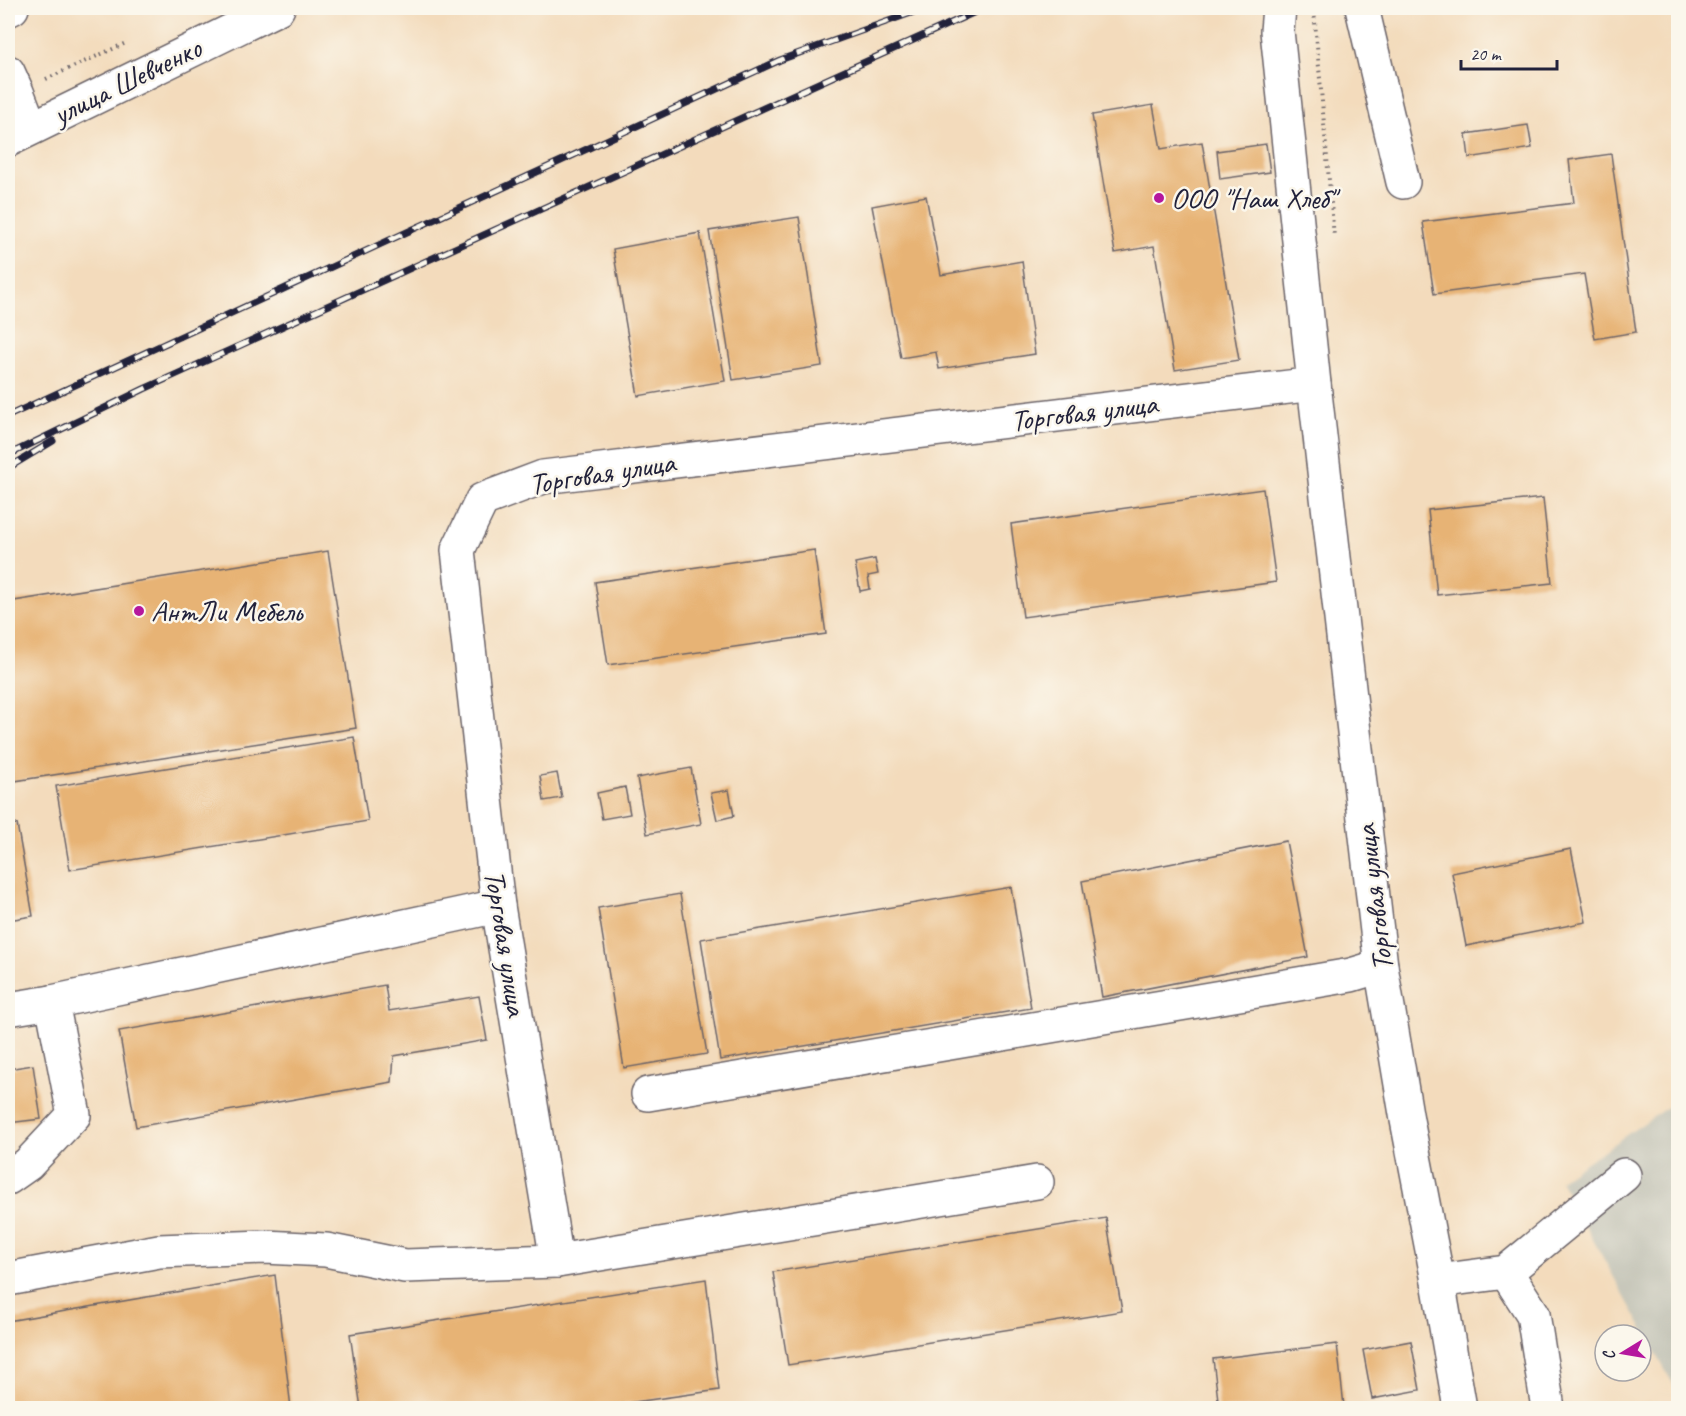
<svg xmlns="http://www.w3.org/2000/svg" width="1686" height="1416" viewBox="0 0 1686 1416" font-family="Caveat,sans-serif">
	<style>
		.industrial { fill: #c5c5b8 }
		.building { fill: #e7b374 }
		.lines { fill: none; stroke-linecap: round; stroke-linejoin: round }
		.minor-casing { stroke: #6b6368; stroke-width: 36 }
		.path { stroke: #6b6368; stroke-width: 4; stroke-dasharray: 1.5 4.5; stroke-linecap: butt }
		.minor { stroke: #fff; stroke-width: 33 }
		.rail-casing { stroke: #22223b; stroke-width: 7 }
		.rail { stroke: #fbf7ec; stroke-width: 4.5; stroke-dasharray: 14; stroke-linecap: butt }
		.poi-dot { fill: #b5179e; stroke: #fbf7ec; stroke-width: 2 }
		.labels { text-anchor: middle; stroke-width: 5; stroke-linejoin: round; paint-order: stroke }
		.street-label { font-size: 30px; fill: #22223b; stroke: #fbf7ec }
		.poi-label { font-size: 30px; fill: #22223b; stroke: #fbf7ec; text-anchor: start }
	</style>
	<rect width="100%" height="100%" fill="#fbf7ec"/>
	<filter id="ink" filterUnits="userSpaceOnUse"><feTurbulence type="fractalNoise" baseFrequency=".0167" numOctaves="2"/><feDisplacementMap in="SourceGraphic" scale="12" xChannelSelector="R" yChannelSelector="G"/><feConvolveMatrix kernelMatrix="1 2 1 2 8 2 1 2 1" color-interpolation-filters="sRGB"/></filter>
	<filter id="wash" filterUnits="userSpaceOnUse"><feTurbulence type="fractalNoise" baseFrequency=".008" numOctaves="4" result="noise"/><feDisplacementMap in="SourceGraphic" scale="24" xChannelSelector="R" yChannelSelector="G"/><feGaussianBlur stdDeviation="1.35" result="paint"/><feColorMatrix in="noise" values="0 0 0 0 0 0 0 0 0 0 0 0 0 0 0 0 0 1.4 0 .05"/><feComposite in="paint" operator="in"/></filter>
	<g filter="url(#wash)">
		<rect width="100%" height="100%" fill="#f3dbbc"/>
		<path class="industrial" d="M1678,1100V1393L1560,1180Z"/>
		<g id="blocks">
			<g class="building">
				<path d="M1153,105L1161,149L1202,142L1239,360L1175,370L1154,246L1115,253L1092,115Z"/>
				<path d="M1528,125L1532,148L1469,158L1466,134Z"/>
				<path d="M1266,144L1270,172L1220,179L1217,151Z"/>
				<path d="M1611,154L1636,332L1595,339L1584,274L1434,294L1423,222L1574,203L1569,160Z"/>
				<path d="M926,196L941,275L1022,261L1035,354L939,369L936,352L901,358L872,206Z"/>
				<path d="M799,217L822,366L733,380L709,231Z"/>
				<path d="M700,233L725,381L638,396L613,249Z"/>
				<path d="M1263,489L1276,582L1023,617L1011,524Z"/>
				<path d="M1543,498L1552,583L1437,595L1428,510Z"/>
				<path d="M814,550L826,634L608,665L595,582Z"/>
				<path d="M328,551L356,728L8,782V602Z"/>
				<path d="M875,559L878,574L868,576L870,589L860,591L855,563Z"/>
				<path d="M354,737L368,821L70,870L56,786Z"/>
				<path d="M691,768L701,824L647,834L637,778Z"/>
				<path d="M557,773L562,798L544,801L540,776Z"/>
				<path d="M625,787L630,814L602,819L597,793Z"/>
				<path d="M729,790L734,816L717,820L711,793Z"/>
				<path d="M17,824L33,916L8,920V825Z"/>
				<path d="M1286,841L1308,957L1102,997L1082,881Z"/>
				<path d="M1571,849L1586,922L1466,946L1452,873Z"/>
				<path d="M1011,887L1031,1008L720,1060L701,939Z"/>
				<path d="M680,894L707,1054L624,1068L598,908Z"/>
				<path d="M385,985L389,1011L479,996L487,1040L394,1056L392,1082L136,1127L119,1031Z"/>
				<path d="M33,1065L41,1119L8,1123V1069Z"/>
				<path d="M1106,1218L1122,1311L788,1365L773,1272Z"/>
				<path d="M275,1275L291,1408H8V1321Z"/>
				<path d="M706,1279L719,1390L592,1408H361L350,1334Z"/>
				<path d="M1411,1341L1420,1390L1372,1399L1363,1350Z"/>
				<path d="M1337,1344L1344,1406L1322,1408H1219L1213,1359Z"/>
			</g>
		</g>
	</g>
	<g filter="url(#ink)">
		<use href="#blocks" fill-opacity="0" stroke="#6b6368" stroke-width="1.5"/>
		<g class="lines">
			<defs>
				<g id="minor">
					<path d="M1362,8L1403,182"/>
					<path d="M8,10L12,8"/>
					<path d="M8,72L17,92L31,128"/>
					<path d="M8,140L278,8"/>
					<path d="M1314,384L1381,966L1407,1120L1438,1281L1460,1408"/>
					<path d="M8,1009L52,1002L498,906"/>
					<path d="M648,1094L1351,975L1381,966"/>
					<path d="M8,1178L28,1164L74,1115L52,1002"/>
					<path d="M557,1261L498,906L458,550L482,500L543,477L1314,384L1277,31L1279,8"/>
					<path d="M1506,1272L1533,1314L1548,1408"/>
					<path d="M8,1279L159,1251L265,1247L326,1250L405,1266L557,1261L1037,1182"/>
					<path d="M1438,1281L1506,1272L1624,1175"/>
				</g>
			</defs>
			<use href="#minor" class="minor-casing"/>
			<g class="path">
				<path d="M1314,11L1334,237"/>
				<path d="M46,79L126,43"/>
			</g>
			<use href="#minor" class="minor"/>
			<defs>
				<g id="rail">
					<path d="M8,416L780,60L925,8"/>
					<path d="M8,455L144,389L984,8"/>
					<path d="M8,468L53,441"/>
				</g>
			</defs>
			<use href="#rail" class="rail-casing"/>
			<use href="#rail" class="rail"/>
		</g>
	</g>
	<g class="poi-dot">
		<circle cx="1159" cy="198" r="6"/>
		<circle cx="139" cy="611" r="6"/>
	</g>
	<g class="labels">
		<g class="street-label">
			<text transform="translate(127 81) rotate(-26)" y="10">улица Шевченко</text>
			<text transform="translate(1084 412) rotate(-7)" y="10">Торговая улица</text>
			<text transform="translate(602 473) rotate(-9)" y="10">Торговая улица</text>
			<text transform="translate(1374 898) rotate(-97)" y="10">Торговая улица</text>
			<text transform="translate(506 943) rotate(81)" y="10">Торговая улица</text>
		</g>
		<g class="poi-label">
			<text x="1171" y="208">ООО "Наш Хлеб"</text>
			<text x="151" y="621">АнтЛи Мебель</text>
		</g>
	</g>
	<rect width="1686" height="1416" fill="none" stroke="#fbf7ec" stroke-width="30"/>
	<g transform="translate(1623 1353) rotate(259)"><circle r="28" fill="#fbf7ec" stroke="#a4a2a5" stroke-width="1.5"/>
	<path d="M0-4.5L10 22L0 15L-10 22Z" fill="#b5179e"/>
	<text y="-9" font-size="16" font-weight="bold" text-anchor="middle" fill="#22223b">С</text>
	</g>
	<path d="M1461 60v9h96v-9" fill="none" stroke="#22223b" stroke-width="3"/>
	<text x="1470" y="60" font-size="18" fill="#22223b" stroke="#fbf7ec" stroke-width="4.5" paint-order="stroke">20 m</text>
</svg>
